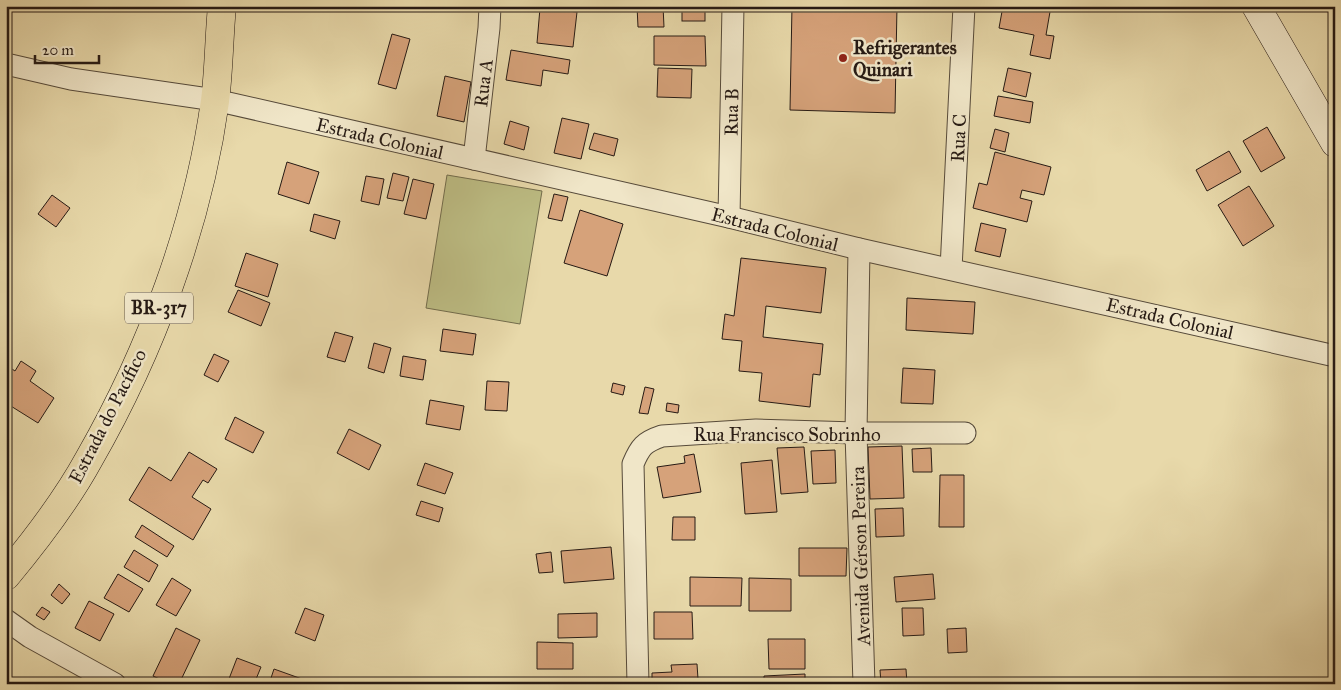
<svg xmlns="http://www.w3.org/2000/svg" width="1341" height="690" viewBox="0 0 1341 690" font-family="'IM FELL Great Primer',serif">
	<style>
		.green { fill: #bdbd84; stroke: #726c4c }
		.building { fill: #d6a27a; stroke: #261a14 }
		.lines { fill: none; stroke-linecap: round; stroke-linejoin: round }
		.street-casing { stroke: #564a3a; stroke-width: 23 }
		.secondary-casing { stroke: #261a14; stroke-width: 29 }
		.highway-casing { stroke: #261a14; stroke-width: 29 }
		.street { stroke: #f0e6c8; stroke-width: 21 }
		.secondary { stroke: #f0e6c8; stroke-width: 28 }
		.highway { stroke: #e8d9aa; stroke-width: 28 }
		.poi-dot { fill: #8f2418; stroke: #f0e6c8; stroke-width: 2 }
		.labels { text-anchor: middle; stroke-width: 5; stroke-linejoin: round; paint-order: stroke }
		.shield { fill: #f0e6c8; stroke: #63574a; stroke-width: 1 }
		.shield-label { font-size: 18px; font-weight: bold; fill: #261a14 }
		.poi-label { font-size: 19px; font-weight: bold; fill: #261a14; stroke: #f0e6c8; text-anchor: start }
		.street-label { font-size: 19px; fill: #261a14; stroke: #f0e6c8 }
	</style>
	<rect width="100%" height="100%" fill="#e8d9aa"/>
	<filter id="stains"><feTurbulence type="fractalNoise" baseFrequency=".004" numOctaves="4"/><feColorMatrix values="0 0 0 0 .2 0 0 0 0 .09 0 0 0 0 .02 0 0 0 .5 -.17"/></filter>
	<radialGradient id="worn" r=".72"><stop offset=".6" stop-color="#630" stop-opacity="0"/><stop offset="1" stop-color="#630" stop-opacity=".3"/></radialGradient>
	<path class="green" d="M447,175L542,191L520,324L426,308Z"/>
	<g class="building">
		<path d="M637,6H663L664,27H638Z"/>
		<rect x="682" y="6" width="23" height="15"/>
		<path d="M792,6H897L895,113L790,110Z"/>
		<path d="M1003,6H1051L1046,35L1054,36L1050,59L1030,55L1034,35L999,28Z"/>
		<path d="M540,8L577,12L573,47L537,43Z"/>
		<path d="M392,34L410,39L396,89L378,84Z"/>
		<path d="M654,36H705L706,66L654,65Z"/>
		<path d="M511,50L570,60L568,74L543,70L541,86L506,80Z"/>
		<path d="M658,68L692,69L691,98L657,97Z"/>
		<path d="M1008,68L1031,73L1026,97L1003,91Z"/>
		<path d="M445,76L471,82L464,122L437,116Z"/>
		<path d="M998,96L1033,102L1030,123L994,116Z"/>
		<path d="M562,118L589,124L581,159L554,153Z"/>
		<path d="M510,121L529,127L524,150L504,144Z"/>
		<path d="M1267,127L1285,158L1261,172L1243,141Z"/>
		<path d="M995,129L1009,133L1005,152L990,148Z"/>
		<path d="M594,133L618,139L614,156L589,149Z"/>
		<path d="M1229,151L1241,172L1207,191L1196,170Z"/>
		<path d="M995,152L1051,167L1044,195L1022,190L1020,198L1032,201L1027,222L973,208L979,183L987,185Z"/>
		<path d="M287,162L319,172L309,204L278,194Z"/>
		<path d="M393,173L409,177L403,201L387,198Z"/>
		<path d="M366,176L384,179L379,205L361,201Z"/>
		<path d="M413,179L434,184L426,219L404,214Z"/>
		<path d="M1249,186L1274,226L1243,246L1218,205Z"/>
		<path d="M554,194L568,197L562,221L548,218Z"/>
		<path d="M52,195L70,208L56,227L38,214Z"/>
		<path d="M580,210L623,224L607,276L564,263Z"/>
		<path d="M314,214L340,221L335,239L310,231Z"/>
		<path d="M981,223L1006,229L1000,257L975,251Z"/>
		<path d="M246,253L278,264L268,297L235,286Z"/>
		<path d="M741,258L826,268L821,313L766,306L763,337L823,344L820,375L813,374L810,407L759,401L762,373L739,371L742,341L722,339L725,314L734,316Z"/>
		<path d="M238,290L270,303L261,326L228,312Z"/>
		<path d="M907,298L975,302L973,334L906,330Z"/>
		<path d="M443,329L476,334L473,355L440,351Z"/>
		<path d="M335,332L353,337L345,362L327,357Z"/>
		<path d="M374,343L391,348L384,373L368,368Z"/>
		<path d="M214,354L229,361L218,382L204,375Z"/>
		<path d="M403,356L426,360L423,380L400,376Z"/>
		<path d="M21,361L36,371L30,381L54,398L38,423L6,403V371L9,367L15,371Z"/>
		<path d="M903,368L935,370L933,404L901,403Z"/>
		<path d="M487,381L509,382L507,411L485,410Z"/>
		<path d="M613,383L625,386L623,395L611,392Z"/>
		<path d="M645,387L654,389L648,414L639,413Z"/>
		<path d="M430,400L464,406L460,430L426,424Z"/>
		<path d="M667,403L679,405L678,413L666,411Z"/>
		<path d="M235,417L264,432L253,453L225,439Z"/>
		<path d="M349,429L381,445L369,470L337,453Z"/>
		<path d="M902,446L904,498L870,499L868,447Z"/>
		<path d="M804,447L808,492L781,494L777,448Z"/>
		<path d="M931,448L932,472H913L912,449Z"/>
		<path d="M835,450L836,483L813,484L811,451Z"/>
		<path d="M189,452L217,469L208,483L203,480L192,497L211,509L193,540L129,500L149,467L171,481Z"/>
		<path d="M694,454L701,492L663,498L657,467L685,463L684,456Z"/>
		<path d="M772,460L777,512L745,514L741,463Z"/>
		<path d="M425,463L453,473L445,494L417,485Z"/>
		<path d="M940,475H964V527H939Z"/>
		<path d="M421,501L443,508L439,522L416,515Z"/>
		<path d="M903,508L904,536L876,537L875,509Z"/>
		<path d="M673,517H695V540H672Z"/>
		<path d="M142,525L174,546L167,557L135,537Z"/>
		<path d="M611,547L614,579L564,583L561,551Z"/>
		<path d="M799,548H847L846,576H799Z"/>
		<path d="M134,550L158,565L149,582L124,567Z"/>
		<path d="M551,552L553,572L539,573L536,554Z"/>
		<path d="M118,574L143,589L129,612L104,598Z"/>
		<path d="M933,574L935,599L896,602L894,577Z"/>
		<path d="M690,577L742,578L741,606H690Z"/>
		<path d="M172,578L191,590L176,616L156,605Z"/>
		<path d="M749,578L791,579V611H749Z"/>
		<path d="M59,584L70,594L62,604L51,595Z"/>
		<path d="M89,601L114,614L100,641L75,628Z"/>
		<path d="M42,607L50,612L44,620L36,615Z"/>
		<path d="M305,608L324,615L315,641L295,633Z"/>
		<path d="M902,608H923L924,635L903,636Z"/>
		<path d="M654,612H692L693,639H654Z"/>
		<path d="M597,613V637L558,638V614Z"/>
		<path d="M176,628L200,640L179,684H170L153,676Z"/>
		<path d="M966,628L967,652L948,653L947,629Z"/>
		<path d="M768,639H805V669H769Z"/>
		<path d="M537,642L573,643V669H537Z"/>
		<path d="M237,658L261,667L254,684H227Z"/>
		<path d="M697,664L698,679L679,680L680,684H652V673L672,672L671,665Z"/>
		<path d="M274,669L302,679L301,684H269Z"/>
		<path d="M906,669L907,684H881L880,670Z"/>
		<path d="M805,674V684H752L764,683V676Z"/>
	</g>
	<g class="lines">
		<defs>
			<g id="street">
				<path d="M6,64L71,79L215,100L729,217L859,249L1335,356"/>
				<path d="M474,159L489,28L490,6"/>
				<path d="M729,217L733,6"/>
				<path d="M859,249L856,433L864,684"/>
				<path d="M951,269L964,6"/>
				<path d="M6,620L30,637L115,684"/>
				<path d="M638,684L633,464C640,447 644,442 662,436L756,430L856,433H965"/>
			</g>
			<path id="secondary" d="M1256,6L1335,143"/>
			<path id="highway" d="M6,576C36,540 66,501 89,459C151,351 198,225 215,101C219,70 219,37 222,6"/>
		</defs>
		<use href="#street" class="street-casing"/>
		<use href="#secondary" class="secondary-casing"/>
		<use href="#highway" class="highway-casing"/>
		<use href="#street" class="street"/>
		<use href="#secondary" class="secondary"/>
		<use href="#highway" class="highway"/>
	</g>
	<circle class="poi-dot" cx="843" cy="58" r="5"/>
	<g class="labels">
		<rect class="shield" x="125" y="292.5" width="68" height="31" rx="4"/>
		<g class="shield-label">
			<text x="159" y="314">BR-317</text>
		</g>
		<g class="poi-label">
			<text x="853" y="54">Refrigerantes<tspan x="853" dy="22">Quinari</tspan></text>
		</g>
		<g class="street-label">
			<text transform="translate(483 83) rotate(-83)" y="7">Rua A</text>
			<text transform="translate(731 112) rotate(-89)" y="7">Rua B</text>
			<text transform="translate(380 138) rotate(13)" y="7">Estrada Colonial</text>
			<text transform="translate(958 138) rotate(-87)" y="7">Rua C</text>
			<text transform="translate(775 229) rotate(14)" y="7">Estrada Colonial</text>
			<text transform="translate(1170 318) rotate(13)" y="7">Estrada Colonial</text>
			<text transform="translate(107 416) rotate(-63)" y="7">Estrada do Pacífico</text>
			<text x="787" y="441">Rua Francisco Sobrinho</text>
			<text transform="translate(860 556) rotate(-92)" y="7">Avenida Gérson Pereira</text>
		</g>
	</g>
	<rect width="1341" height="690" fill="none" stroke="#e8d9aa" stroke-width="25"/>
	<rect x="8" y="8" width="1326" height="675" fill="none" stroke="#261a14" stroke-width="2.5"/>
	<rect x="12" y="12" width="1316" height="665" fill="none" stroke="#261a14"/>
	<path d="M35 55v8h64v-8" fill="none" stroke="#261a14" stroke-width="2.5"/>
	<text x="42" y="55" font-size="15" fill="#261a14" stroke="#f0e6c8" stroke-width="4" paint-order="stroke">20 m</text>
	<rect width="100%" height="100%" filter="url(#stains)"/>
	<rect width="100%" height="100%" fill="url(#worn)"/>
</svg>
